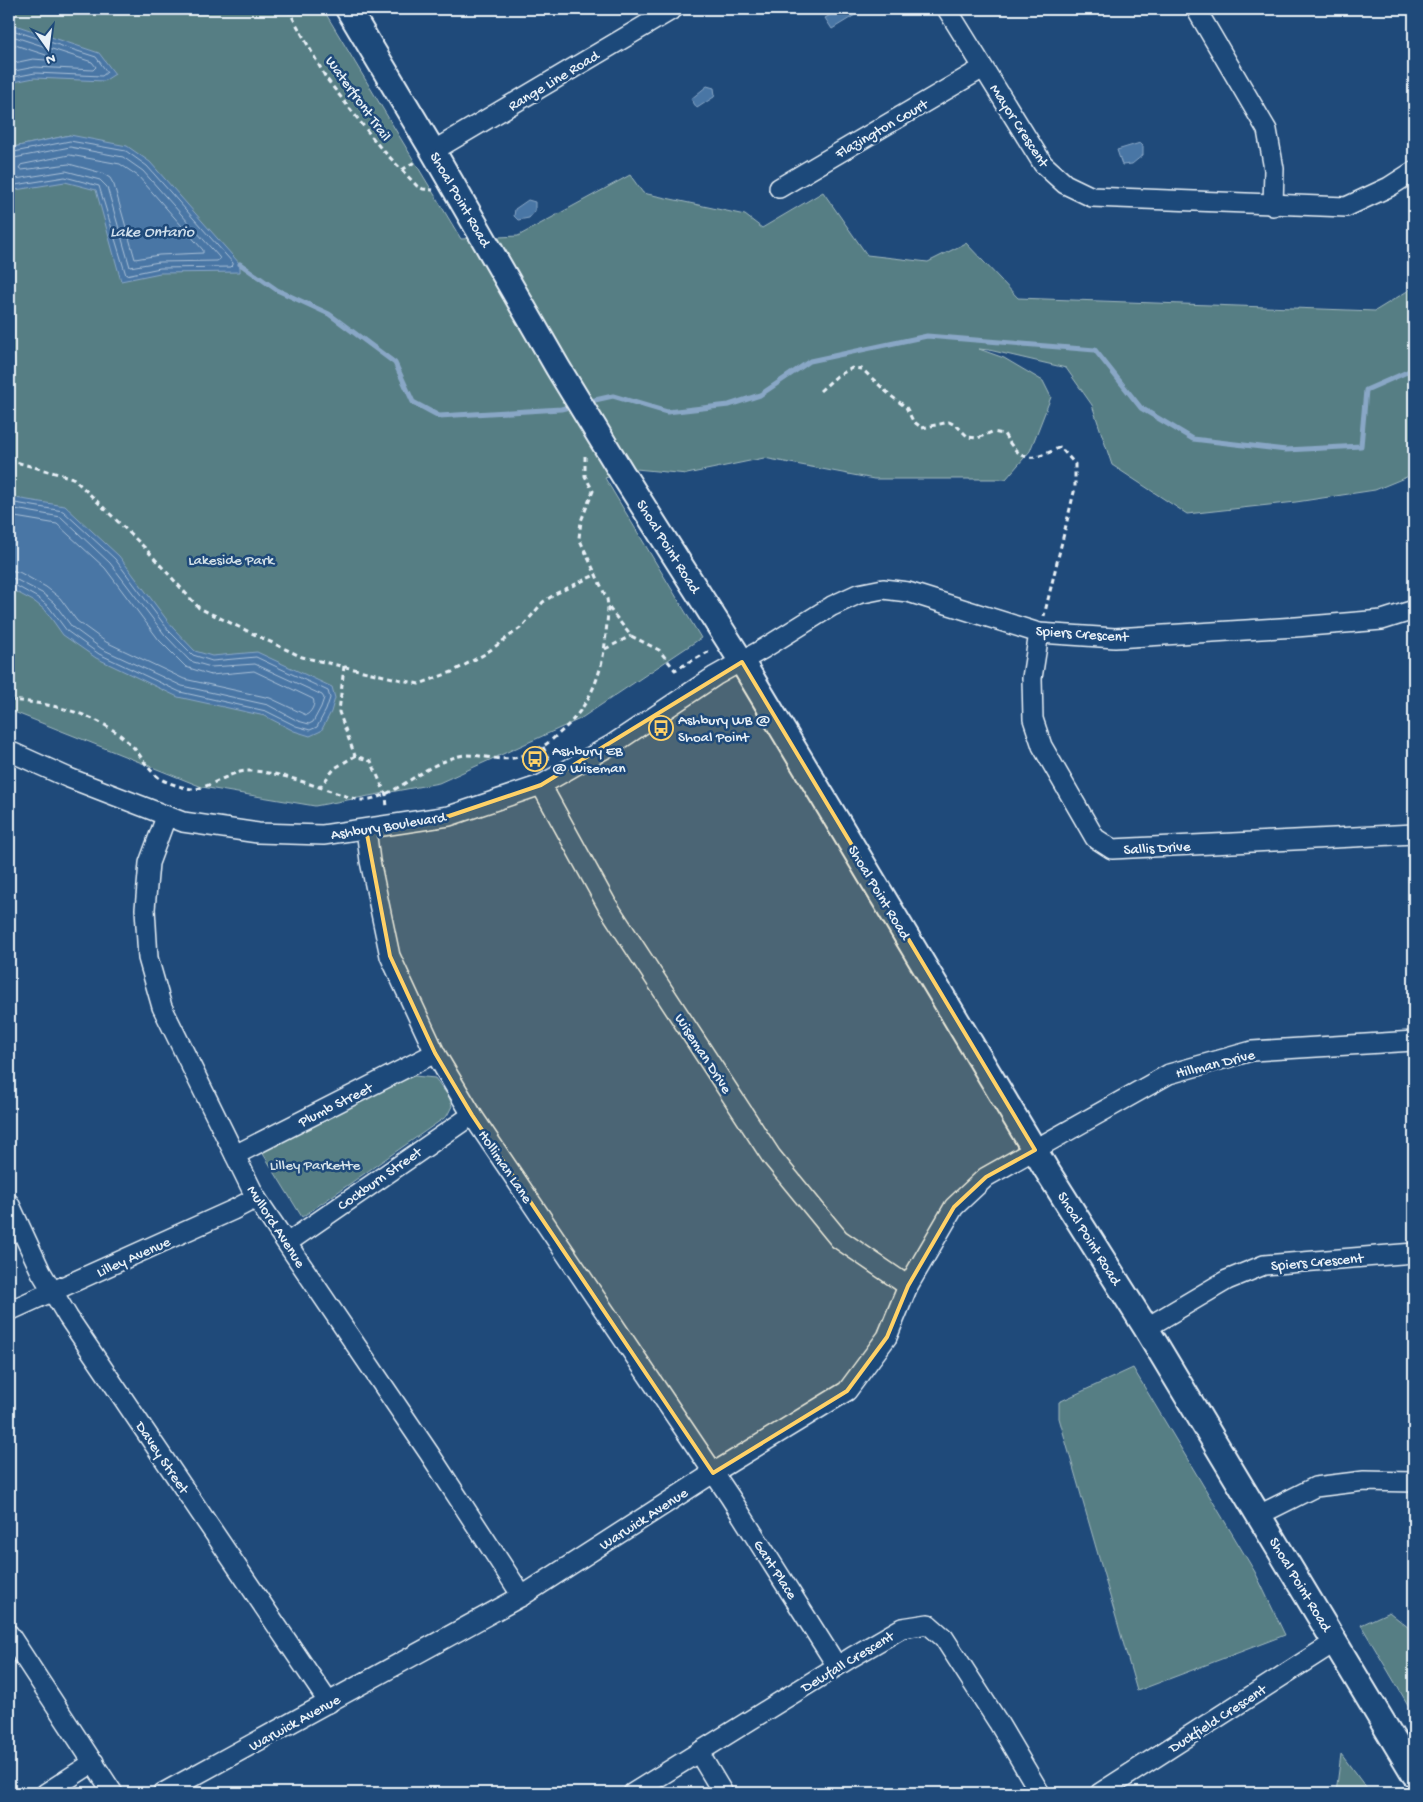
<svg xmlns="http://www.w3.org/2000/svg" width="1423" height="1802" viewBox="0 0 1423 1802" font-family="'Gochi Hand',sans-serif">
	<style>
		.green { fill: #577e84; stroke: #a0b8be }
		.water { fill: #4a76a5; stroke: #89a7c6 }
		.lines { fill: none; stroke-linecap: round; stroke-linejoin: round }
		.shore { stroke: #a9c0d7; stroke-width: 1 }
		.stream { stroke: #89a7c6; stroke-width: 5 }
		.minor-casing { stroke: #e8f1f8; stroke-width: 22 }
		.tertiary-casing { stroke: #e8f1f8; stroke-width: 28 }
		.path { stroke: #e8f1f8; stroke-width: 3; stroke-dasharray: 5 4; stroke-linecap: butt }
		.minor { stroke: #1f4a7a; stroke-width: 19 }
		.tertiary { stroke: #1f4a7a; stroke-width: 24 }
		.marked { fill: #ffd166; fill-opacity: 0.2; stroke: #ffd166; stroke-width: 4; stroke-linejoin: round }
		.labels { text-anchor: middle; stroke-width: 5; stroke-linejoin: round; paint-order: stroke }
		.street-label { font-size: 15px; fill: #e8f1f8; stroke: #1f4a7a }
		.park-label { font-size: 15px; fill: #d2e0e7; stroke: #1f4a7a }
		.poi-label { font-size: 15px; fill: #e8f1f8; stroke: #1f4a7a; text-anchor: start }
		.water-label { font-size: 16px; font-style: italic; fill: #d0dfec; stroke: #1f4a7a }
	</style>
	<rect width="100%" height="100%" fill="#1f4a7a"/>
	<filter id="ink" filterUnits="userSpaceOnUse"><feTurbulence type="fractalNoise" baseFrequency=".02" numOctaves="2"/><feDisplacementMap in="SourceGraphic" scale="10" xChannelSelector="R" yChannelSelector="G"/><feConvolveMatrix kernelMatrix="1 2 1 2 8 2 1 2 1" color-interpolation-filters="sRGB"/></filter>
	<g filter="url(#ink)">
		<g class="green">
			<path d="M9,9H323L461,239L518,236L630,175L643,193L745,215L762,228L823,192L867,255L928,262L966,243L1018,298L1375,311L1414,287V474L1375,490L1296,502L1187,514L1112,465L1092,405L1066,368L989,350L979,349L1004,358L1043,381L1051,397L1030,451L1006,479H874L764,458L687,474L636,469L605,478L701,638L580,719L439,783L315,806L202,787L9,710V183L70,135L9,148Z"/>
			<path d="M414,1076L435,1078L449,1097L452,1106L447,1116L302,1217L262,1152L381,1089Z"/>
			<path d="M1133,1368L1255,1572L1285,1635L1137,1691L1059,1418V1402Z"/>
			<path d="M1389,1612L1414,1632V1715L1361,1625Z"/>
			<path d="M1341,1754L1370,1793H1336Z"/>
		</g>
		<g class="water">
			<path d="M841,9H851L855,15L832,29L825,18Z"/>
			<path d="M9,23L99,53L115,74L104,81L34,78L9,83Z"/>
			<path d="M707,86L714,88L715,95L714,97L697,108L691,99Z"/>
			<path d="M70,135L127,146L150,162L240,264V272L160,273L121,281L96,190L65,182L9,191V148Z"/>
			<path d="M1140,143L1143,146V155L1132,164L1122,165L1117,150Z"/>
			<path d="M528,200L535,202V211L529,218L518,220L514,216L515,209Z"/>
			<path d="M9,497L65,506L119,556L173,628L195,651L212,656L257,652L332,687L335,698L331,712L321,731L310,736L294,731L265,716L178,697L96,658L63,635L46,611L35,602L9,588Z"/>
		</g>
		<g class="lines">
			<g class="shore">
				<path d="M9,29L96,57L107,72L102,76L35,73L9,78"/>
				<path d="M9,35L92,62L96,67L93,70L35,67L9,72"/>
				<path d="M9,43L46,55L48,57L46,60L33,59L9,64"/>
				<path d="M9,153L70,141L126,151L147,166L233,263V265L231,267L160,268L126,275L99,186L65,177L9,186"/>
				<path d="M70,155L120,164L138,176L203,250V253L159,255L135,259L114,185L110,178L102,173L69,164L22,170L19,168L21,165Z"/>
				<path d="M9,159L70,147L123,157L143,171L219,257L220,259L217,261L159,262L130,267L107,187L100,180L66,171L9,180"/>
				<path d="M9,502L63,511L115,559L169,631L193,655L212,661L256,657L328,691L330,698L326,710L317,727L310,730L296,726L266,711L180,692L99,654L67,631L49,607L38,598L13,584H9"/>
				<path d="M9,508L61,517L110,563L165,635L190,661L211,667L255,664L322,695L324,698L321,707L313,722L309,724L298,721L268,705L182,686L102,649L72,627L54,603L42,593L15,579L9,578"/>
				<path d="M9,516L57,524L105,568L159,640L186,667L211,675L254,671L313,699C316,704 311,713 306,715L270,698L184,679L106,642L77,621L60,598L46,587L19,572L9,570"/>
			</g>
			<g class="stream">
				<path d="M240,264L277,290L329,314L395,363L413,402L439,416L561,409L573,406"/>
				<path d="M586,402L613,396L667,412L729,405L760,395L810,361L927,336L1095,350L1141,408L1193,439L1286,450L1361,446L1366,390L1414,369"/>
			</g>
			<defs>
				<g id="minor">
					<path d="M947,9L1043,164L1065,184L1092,197L1346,207L1389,187L1414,171"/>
					<path d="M1196,9L1267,130L1274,169L1273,206"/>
					<path d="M433,151L673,9"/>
					<path d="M779,188L983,68"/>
					<path d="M1039,633L1032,678L1033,719L1042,746L1095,838L1112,849L1414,834"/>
					<path d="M9,751L69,778L183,822L258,833L323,835L449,816L541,785L613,744L715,676L763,649L832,606L858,594L883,589L908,592L1039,633L1115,638L1296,627L1382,620L1414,610"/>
					<path d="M541,785L607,905L771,1156L839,1239L908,1286"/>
					<path d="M166,817L149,863L145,909L148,958L162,1007L256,1198L429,1453L522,1596"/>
					<path d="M366,829L370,861L390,956L435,1053L472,1115L730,1497L837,1666"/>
					<path d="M235,1155L435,1053"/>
					<path d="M9,1203L41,1272L68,1317L329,1703"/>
					<path d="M287,1243L472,1115"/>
					<path d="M9,1311L233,1210L256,1198"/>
					<path d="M1146,1328L1227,1280L1264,1265L1414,1253"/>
					<path d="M1259,1515L1315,1487L1364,1481L1414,1482"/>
					<path d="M9,1634L113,1793"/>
					<path d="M699,1753L723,1793"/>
					<path d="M46,1793L94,1762"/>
					<path d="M163,1793L522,1596L713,1473L847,1391L887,1337L908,1286L954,1207L986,1177L1169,1074L1252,1051L1414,1041"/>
					<path d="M633,1793L852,1657L902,1628L928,1624L944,1638L998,1722L1040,1793"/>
					<path d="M1100,1793L1335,1642"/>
				</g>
				<path id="tertiary" d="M348,9L433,151L558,368L622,473L742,662L1046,1169L1146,1328L1414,1774"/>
			</defs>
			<use href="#minor" class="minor-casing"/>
			<use href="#tertiary" class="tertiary-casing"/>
			<g class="path">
				<path d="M288,9L326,78L379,146L417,186L423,189L433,190"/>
				<path d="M402,170L416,161"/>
				<path d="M820,391L837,376L852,368L862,369L891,396L906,407L913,421L922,428L949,422L957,426L968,437L978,438L992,432L1004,434C1021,463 1032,462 1060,447L1075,464V488L1044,616"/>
				<path d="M9,462L12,461L73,478L144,547L199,608L302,657L419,684L452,672L485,654L523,626L543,602L557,593L597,574"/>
				<path d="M609,608L631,636L659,650L675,670L710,651"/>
				<path d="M605,649L631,636"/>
				<path d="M344,666L339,712L355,756"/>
				<path d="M9,700C49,703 98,713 128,742C143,755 148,775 167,782C174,785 185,788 192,789C206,790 229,772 246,771C280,770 326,791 359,800C390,801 416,771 445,761C452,758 460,755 467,755C482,755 498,761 513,758C530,755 543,748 556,736C589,709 603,675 606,633C607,622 609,610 607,599L579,538L581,521L593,491L585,476V453"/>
				<path d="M543,747L549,760"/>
				<path d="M319,788L335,768L355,756L371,761L386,795L387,808"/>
			</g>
			<use href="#minor" class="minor"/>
			<use href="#tertiary" class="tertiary"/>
		</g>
	</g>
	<path class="marked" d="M742,662L1035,1150L986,1177L954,1207L908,1286L887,1337L847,1391L713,1473L472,1115L435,1053L390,956L366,829L449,816L541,785Z"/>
	<defs>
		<symbol id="bus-ring" viewBox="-11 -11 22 22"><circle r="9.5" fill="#1f4a7a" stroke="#ffd166" stroke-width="1.5"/><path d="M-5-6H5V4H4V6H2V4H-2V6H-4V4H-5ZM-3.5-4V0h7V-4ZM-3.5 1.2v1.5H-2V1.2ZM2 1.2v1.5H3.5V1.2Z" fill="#ffd166"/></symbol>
	</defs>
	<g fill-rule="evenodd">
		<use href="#bus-ring" x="647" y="714" width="28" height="28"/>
		<use href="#bus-ring" x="521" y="745" width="28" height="28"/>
	</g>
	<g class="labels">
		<g class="street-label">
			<text transform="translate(553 80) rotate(-31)" y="5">Range Line Road</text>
			<text transform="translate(359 98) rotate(54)" y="5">Waterfront Trail</text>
			<text transform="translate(1020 125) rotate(57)" y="5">Mayor Crescent</text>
			<text transform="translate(881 128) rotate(-30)" y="5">Flazington Court</text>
			<text transform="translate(461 199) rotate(60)" y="5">Shoal Point Road</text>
			<text transform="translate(669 546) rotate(58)" y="5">Shoal Point Road</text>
			<text transform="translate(1082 633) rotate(4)" y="5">Spiers Crescent</text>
			<text transform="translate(388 825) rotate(-9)" y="5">Ashbury Boulevard</text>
			<text transform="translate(1157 847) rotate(-3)" y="5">Sallis Drive</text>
			<text transform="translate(880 892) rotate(59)" y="5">Shoal Point Road</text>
			<text transform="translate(704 1053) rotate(57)" y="5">Wiseman Drive</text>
			<text transform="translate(1215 1063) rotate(-14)" y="5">Hillman Drive</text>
			<text transform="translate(335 1104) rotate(-27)" y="5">Plumb Street</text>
			<text transform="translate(506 1166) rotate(56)" y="5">Holliman Lane</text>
			<text transform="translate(379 1178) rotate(-35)" y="5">Cockburn Street</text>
			<text transform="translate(277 1226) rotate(57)" y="5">Mullord Avenue</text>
			<text transform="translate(1090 1238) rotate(58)" y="5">Shoal Point Road</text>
			<text transform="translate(133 1256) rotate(-24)" y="5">Lilley Avenue</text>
			<text transform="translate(1317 1261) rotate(-5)" y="5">Spiers Crescent</text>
			<text transform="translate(163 1457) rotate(56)" y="5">Davey Street</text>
			<text transform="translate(643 1518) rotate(-33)" y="5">Warwick Avenue</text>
			<text transform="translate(776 1569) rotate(57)" y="5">Gant Place</text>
			<text transform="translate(1301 1584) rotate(59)" y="5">Shoal Point Road</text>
			<text transform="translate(847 1661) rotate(-31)" y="5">Dewfall Crescent</text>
			<text transform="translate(1217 1718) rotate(-33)" y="5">Duckfield Crescent</text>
			<text transform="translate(294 1722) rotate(-29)" y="5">Warwick Avenue</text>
		</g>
		<g class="park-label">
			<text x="231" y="564">Lakeside Park</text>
			<text x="315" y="1169">Lilley Parkette</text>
		</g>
		<g class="poi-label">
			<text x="678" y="724">Ashbury WB @<tspan x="678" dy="17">Shoal Point</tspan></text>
			<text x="552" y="755">Ashbury EB<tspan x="552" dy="17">@ Wiseman</tspan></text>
		</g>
		<g class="water-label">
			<text x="152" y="236">Lake Ontario</text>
		</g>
	</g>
	<rect width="1423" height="1802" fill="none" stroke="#1f4a7a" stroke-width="30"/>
	<rect x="15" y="15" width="1393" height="1772" fill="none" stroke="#e8f1f8" stroke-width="2" filter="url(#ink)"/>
	<g transform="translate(48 48) rotate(166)" stroke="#1f4a7a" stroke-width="4" paint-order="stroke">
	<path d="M0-4L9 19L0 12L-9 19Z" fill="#e8f1f8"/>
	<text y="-8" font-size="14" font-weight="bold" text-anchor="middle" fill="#e8f1f8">N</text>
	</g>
</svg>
